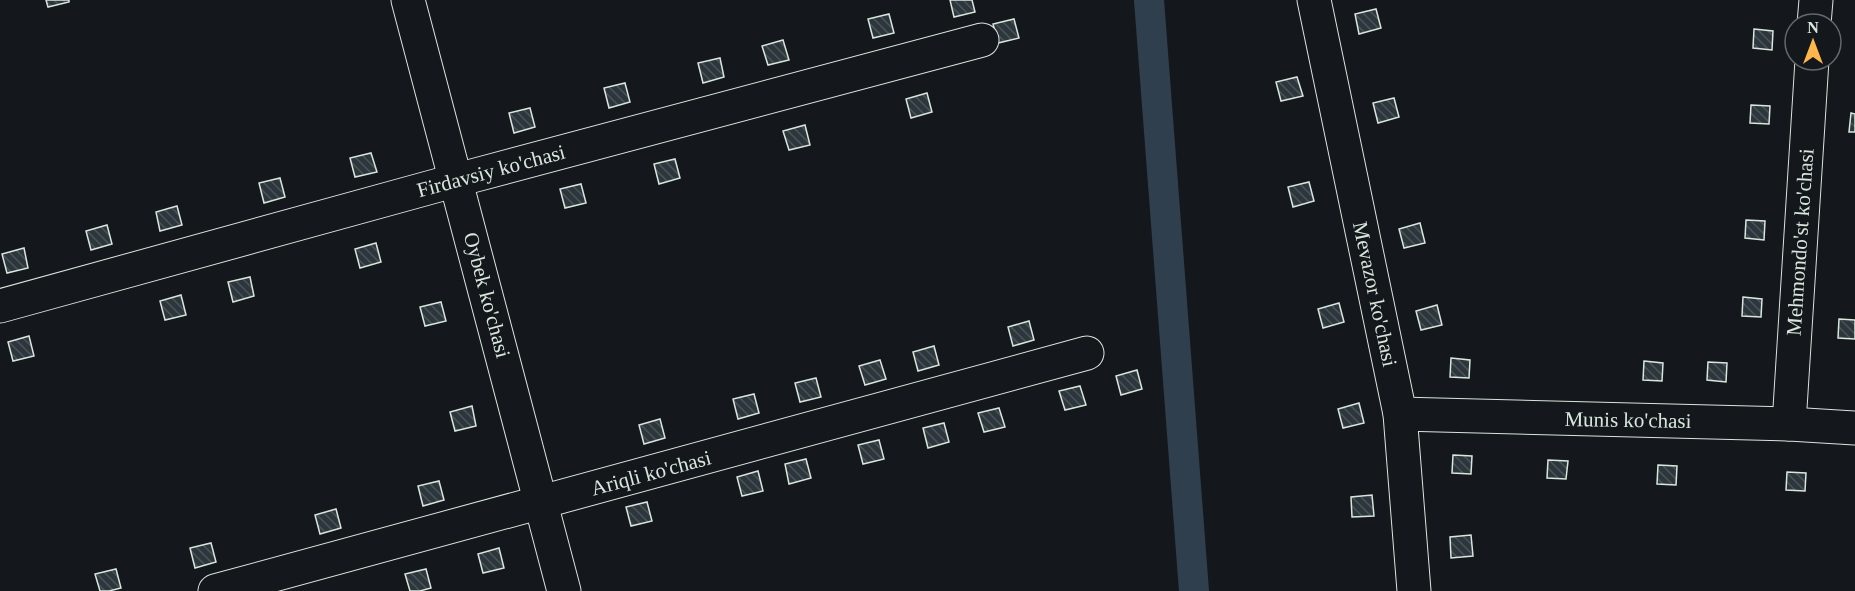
<svg xmlns="http://www.w3.org/2000/svg" width="1855" height="591" viewBox="0 0 1855 591" font-family="Georgia,serif">
	<style>
		.lines { fill: none; stroke-linecap: round; stroke-linejoin: round }
		.canal { stroke: #2f3f4d; stroke-width: 30 }
		.building { fill: url(#building-back-hatch); stroke: #d8e6dc; stroke-width: 1.5 }
		.minor-casing { stroke: #d8e6dc; stroke-width: 35 }
		.minor { stroke: #14181c; stroke-width: 33 }
		.labels { text-anchor: middle; stroke-width: 4.5; stroke-linejoin: round; paint-order: stroke }
		.street-label { font-size: 21px; fill: #d8e6dc; stroke: #14181c }
	</style>
	<defs>
		<pattern id="building-back-hatch" width="6" height="6" patternUnits="userSpaceOnUse" patternTransform="scale(1.5)"><rect width="6" height="6" fill="#2c363c"/><path d="M-1 5l2 2M0 0l6 6M5-1l2 2" fill="none" stroke="#4a5358"/></pattern>
	</defs>
	<rect width="100%" height="100%" fill="#14181c"/>
	<g class="lines">
		<path class="canal" d="M1149,0L1194,591"/>
	</g>
	<g class="building">
		<path d="M46,0H69V2L48,7Z"/>
		<path d="M950,0H972L975,12L954,17Z"/>
		<path d="M1376,9L1381,28L1359,34L1355,14Z"/>
		<path d="M889,14L894,33L873,38L868,19Z"/>
		<path d="M1014,19L1019,38L998,43L993,24Z"/>
		<path d="M1754,29L1773,31L1772,50L1753,48Z"/>
		<path d="M783,40L789,60L768,65L762,46Z"/>
		<path d="M720,58L724,77L703,83L698,63Z"/>
		<path d="M1297,77L1303,96L1281,101L1276,82Z"/>
		<path d="M625,83L630,102L609,108L604,88Z"/>
		<path d="M927,93L932,112L911,118L906,99Z"/>
		<path d="M1394,98L1399,117L1378,123L1373,103Z"/>
		<path d="M1751,105L1770,106L1769,124L1750,123Z"/>
		<path d="M530,108L535,127L514,133L509,113Z"/>
		<path d="M1851,113L1855,114V132H1849Z"/>
		<path d="M805,125L810,145L789,150L783,131Z"/>
		<path d="M371,153L377,172L355,177L350,158Z"/>
		<path d="M675,159L680,178L659,184L654,164Z"/>
		<path d="M280,178L285,197L264,203L259,183Z"/>
		<path d="M1309,182L1314,201L1293,207L1288,187Z"/>
		<path d="M581,184L586,203L565,208L560,189Z"/>
		<path d="M177,206L182,225L160,231L156,212Z"/>
		<path d="M1746,220L1765,221L1764,240L1745,238Z"/>
		<path d="M1420,223L1425,243L1404,248L1399,229Z"/>
		<path d="M107,225L112,244L91,250L86,231Z"/>
		<path d="M376,243L381,262L360,268L355,249Z"/>
		<path d="M24,248L28,268L7,273L2,254Z"/>
		<path d="M250,277L254,296L233,302L228,282Z"/>
		<path d="M181,295L186,315L165,320L160,301Z"/>
		<path d="M1743,297L1762,299L1761,317L1742,316Z"/>
		<path d="M441,302L446,321L425,326L420,307Z"/>
		<path d="M1339,303L1344,322L1323,328L1318,309Z"/>
		<path d="M1437,305L1442,325L1421,330L1416,311Z"/>
		<path d="M1839,319L1855,320V339L1838,338Z"/>
		<path d="M1029,321L1034,340L1013,346L1008,327Z"/>
		<path d="M29,336L34,356L13,361L8,342Z"/>
		<path d="M934,346L939,365L918,371L913,352Z"/>
		<path d="M1451,358L1470,360L1469,378L1450,377Z"/>
		<path d="M880,360L886,379L865,385L859,366Z"/>
		<path d="M1644,361L1663,363L1662,381L1643,380Z"/>
		<path d="M1708,362L1727,363L1726,382L1707,380Z"/>
		<path d="M1137,370L1142,389L1121,395L1116,376Z"/>
		<path d="M816,378L821,397L800,402L795,383Z"/>
		<path d="M1080,386L1086,405L1065,410L1059,391Z"/>
		<path d="M754,394L759,413L738,419L733,399Z"/>
		<path d="M1359,403L1364,423L1343,428L1338,409Z"/>
		<path d="M472,406L476,426L455,431L450,412Z"/>
		<path d="M999,408L1005,427L984,432L978,413Z"/>
		<path d="M660,419L665,438L644,444L639,425Z"/>
		<path d="M944,423L949,442L928,448L923,428Z"/>
		<path d="M879,440L884,459L863,464L858,445Z"/>
		<path d="M1453,455L1472,456L1471,474L1452,473Z"/>
		<path d="M806,459L811,478L789,484L785,464Z"/>
		<path d="M1548,460L1568,461L1566,479L1547,478Z"/>
		<path d="M1658,465L1677,466L1676,485L1657,484Z"/>
		<path d="M758,471L763,491L742,496L737,477Z"/>
		<path d="M1787,472L1806,473L1805,491L1786,490Z"/>
		<path d="M439,481L444,500L423,506L418,486Z"/>
		<path d="M1372,495L1374,516L1352,517L1351,497Z"/>
		<path d="M647,502L652,521L631,526L626,507Z"/>
		<path d="M336,509L341,528L320,534L315,515Z"/>
		<path d="M1471,535L1473,556L1451,558L1450,537Z"/>
		<path d="M211,543L216,562L195,568L190,548Z"/>
		<path d="M499,548L504,568L483,573L478,554Z"/>
		<path d="M116,569L121,588L109,591H100L95,574Z"/>
		<path d="M426,569L431,588L420,591H410L405,574Z"/>
	</g>
	<g class="lines">
		<defs>
			<g id="minor">
				<path d="M408,0L564,591"/>
				<path d="M1314,0L1400,414L1414,591"/>
				<path d="M1814,24L1816,0"/>
				<path d="M0,306L457,180L982,40"/>
				<path d="M1400,414L1789,424L1855,428"/>
				<path d="M1789,424L1812,60"/>
				<path d="M215,591L1087,353"/>
			</g>
		</defs>
		<use href="#minor" class="minor-casing"/>
		<use href="#minor" class="minor"/>
	</g>
	<g class="labels">
		<g class="street-label">
			<text transform="translate(491 171) rotate(-15)" y="7">Firdavsiy ko'chasi</text>
			<text transform="translate(1800 242) rotate(-86)" y="7">Mehmondo'st ko'chasi</text>
			<text transform="translate(1375 294) rotate(78)" y="7">Mevazor ko'chasi</text>
			<text transform="translate(487 295) rotate(75)" y="7">Oybek ko'chasi</text>
			<text transform="translate(1628 420) rotate(1)" y="7">Munis ko'chasi</text>
			<text transform="translate(651 473) rotate(-15)" y="7">Ariqli ko'chasi</text>
		</g>
	</g>
	<g transform="translate(1813 42)"><circle r="28" fill="#14181c" stroke="#626a69" stroke-width="1.5"/>
	<path d="M0-4.5L10 22L0 15L-10 22Z" fill="#ffb74d"/>
	<text y="-9" font-size="16" font-weight="bold" text-anchor="middle" fill="#d8e6dc">N</text>
	</g>
</svg>
